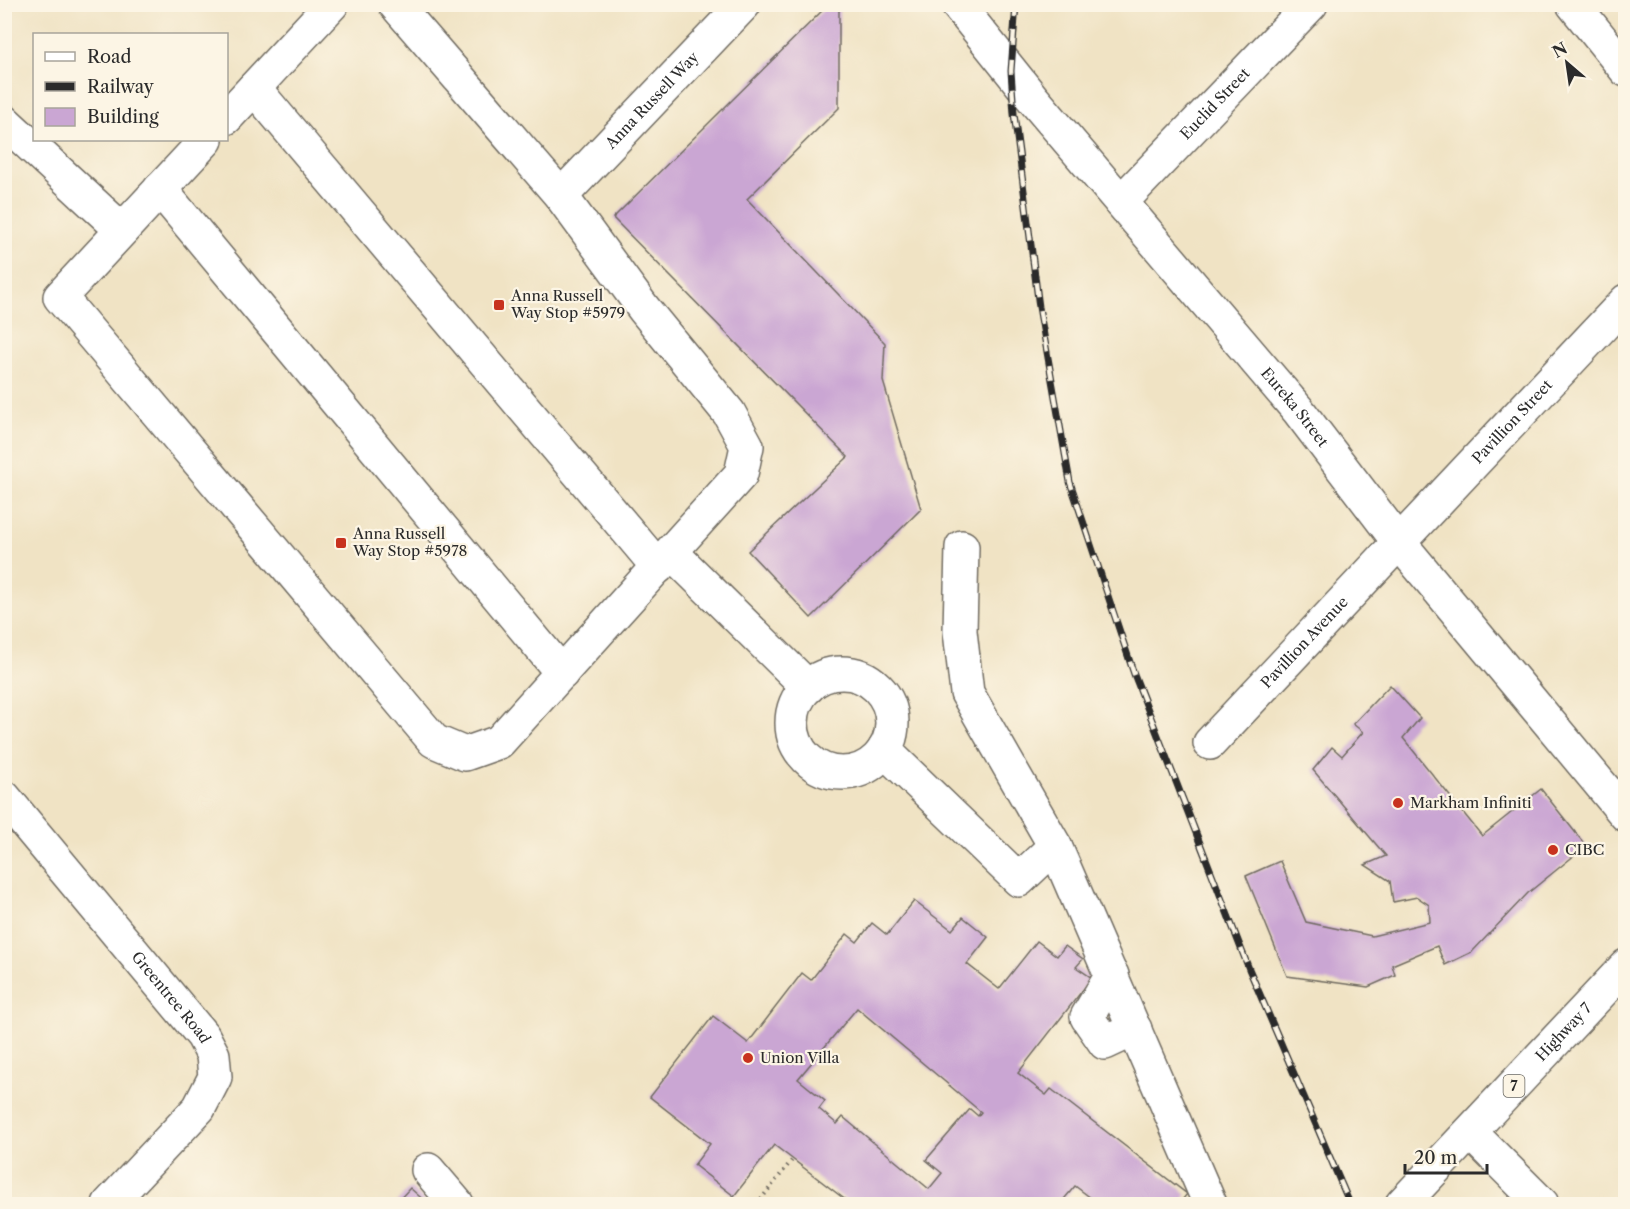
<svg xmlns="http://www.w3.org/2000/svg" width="1630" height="1209" viewBox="0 0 1630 1209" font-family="'Libre Caslon Text',serif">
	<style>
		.building { fill: #caa6d3; fill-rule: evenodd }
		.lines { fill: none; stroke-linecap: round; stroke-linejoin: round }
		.minor-casing { stroke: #706b61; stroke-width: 36 }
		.major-casing { stroke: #706b61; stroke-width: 36 }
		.path { stroke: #706b61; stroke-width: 4; stroke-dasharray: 1.5 4.5; stroke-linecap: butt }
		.minor { stroke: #fff; stroke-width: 33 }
		.major { stroke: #fff; stroke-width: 33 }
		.rail-casing { stroke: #2b2b2b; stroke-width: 7 }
		.rail { stroke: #fcf5e5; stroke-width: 4.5; stroke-dasharray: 14; stroke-linecap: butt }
		.poi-dot { fill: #c8321e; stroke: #fcf5e5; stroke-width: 2 }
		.labels { text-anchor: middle; stroke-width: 4.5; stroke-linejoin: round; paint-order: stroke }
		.shield { fill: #fcf5e5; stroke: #6a6863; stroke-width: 1.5 }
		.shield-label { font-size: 14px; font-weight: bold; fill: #2b2b2b }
		.street-label { font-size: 15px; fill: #2b2b2b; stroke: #fcf5e5 }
		.poi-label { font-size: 15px; fill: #2b2b2b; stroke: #fcf5e5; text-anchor: start }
	</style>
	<rect width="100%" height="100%" fill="#fcf5e5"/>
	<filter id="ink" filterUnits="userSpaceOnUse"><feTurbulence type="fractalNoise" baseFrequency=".0167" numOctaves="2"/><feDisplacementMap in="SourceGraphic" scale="12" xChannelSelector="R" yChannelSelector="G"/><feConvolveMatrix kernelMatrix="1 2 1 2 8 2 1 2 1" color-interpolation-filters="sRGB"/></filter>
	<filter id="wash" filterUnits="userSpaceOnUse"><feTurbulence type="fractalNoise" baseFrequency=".008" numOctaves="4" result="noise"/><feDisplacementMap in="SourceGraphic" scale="24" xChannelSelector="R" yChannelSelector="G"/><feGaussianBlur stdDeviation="1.35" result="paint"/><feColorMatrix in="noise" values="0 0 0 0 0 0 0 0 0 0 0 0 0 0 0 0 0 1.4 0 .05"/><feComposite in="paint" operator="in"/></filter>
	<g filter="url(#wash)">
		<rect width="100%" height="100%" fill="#f0e3c4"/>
		<g id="blocks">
			<g class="building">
				<path d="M829,4H839V108L747,199L885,343L883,381L921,509L811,618L748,551L848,457L613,218Z"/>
				<path d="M1390,685L1420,718L1403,738L1482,836L1541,789L1586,846L1528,893L1472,952L1445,965L1437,946L1392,965L1395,975L1368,987L1287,976L1246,876L1280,861L1306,922L1372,936L1430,922L1429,905L1417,897L1393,902L1390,881L1365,865L1386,856L1313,770L1332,747L1342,756L1363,732L1353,724Z"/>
				<path d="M914,901L952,930L963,917L988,937L967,964L999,989L1037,941L1057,956L1065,946L1083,959L1076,967L1092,978L1018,1073L1046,1095L1051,1089L1187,1194L1179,1204H1099L1075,1186L1060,1204H851L774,1145L734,1196L694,1165L710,1144L650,1097L713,1016L748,1043L802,973L811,980L847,934L857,942L872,923L887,935ZM857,1008L981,1112L978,1116L970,1109L926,1160L942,1173L929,1189L843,1117L837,1124L819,1109L825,1101L798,1079Z"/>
				<path d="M410,1188L428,1204H395Z"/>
			</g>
		</g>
	</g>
	<g filter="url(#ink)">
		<use href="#blocks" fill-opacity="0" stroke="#706b61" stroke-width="1.5"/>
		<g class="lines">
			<defs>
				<g id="minor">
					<path id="s1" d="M957,4L1034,100L1298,410L1398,541L1626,815"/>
					<path d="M1573,4L1626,70"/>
					<path d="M254,88L658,567"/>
					<path d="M226,118L332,4"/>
					<path d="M4,121L122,230"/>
					<path d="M206,140L60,297L434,741L465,754L499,742L741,474L747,446L729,413L644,309L561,196L395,4"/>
					<path d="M160,189L562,673"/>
					<path id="s2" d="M561,196L744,4"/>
					<path id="s3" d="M1121,202L1311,4"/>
					<path d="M962,547L960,631L967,693L1055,846L1210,1204"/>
					<path d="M671,552L808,687"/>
					<circle cx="842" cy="723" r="50"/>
					<path id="s4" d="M1210,743L1626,301"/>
					<path d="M884,750L1019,880L1055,846"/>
					<path id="s5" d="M4,797L203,1036L213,1055L215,1077L199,1108L109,1204"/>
					<path d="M1112,975L1087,1017L1105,1043L1135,1029"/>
					<path d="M1471,1133L1542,1204"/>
					<path d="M428,1170L457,1204"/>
				</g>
				<g id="major">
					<path id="s6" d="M1402,1204L1626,966"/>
				</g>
			</defs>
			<use href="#minor" class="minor-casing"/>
			<use href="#major" class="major-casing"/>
			<path class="path" d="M757,1204L793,1159"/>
			<use href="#minor" class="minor"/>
			<use href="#major" class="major"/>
			<defs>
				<path id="rail" d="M1016,4L1011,71L1014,114L1039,307L1070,482L1134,674L1249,969L1350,1204"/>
			</defs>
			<use href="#rail" class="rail-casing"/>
			<use href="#rail" class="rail"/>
		</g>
	</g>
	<g class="poi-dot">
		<rect x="493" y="299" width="12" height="12" rx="3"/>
		<rect x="335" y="537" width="12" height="12" rx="3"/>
		<circle cx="1398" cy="803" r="6"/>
		<circle cx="1553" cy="850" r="6"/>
		<circle cx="748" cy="1058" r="6"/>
	</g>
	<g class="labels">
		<rect class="shield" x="1503.5" y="1075" width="21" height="22" rx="4.5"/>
		<g class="shield-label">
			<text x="1514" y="1091">7</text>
		</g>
		<g class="street-label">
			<text dy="5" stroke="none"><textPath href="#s2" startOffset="132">Anna Russell Way</textPath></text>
			<text dy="5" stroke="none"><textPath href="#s3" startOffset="136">Euclid Street</textPath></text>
			<text dy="5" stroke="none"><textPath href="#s1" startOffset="526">Eureka Street</textPath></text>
			<text dy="5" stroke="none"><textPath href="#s4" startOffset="441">Pavillion Street</textPath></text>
			<text dy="5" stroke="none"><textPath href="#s4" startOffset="138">Pavillion Avenue</textPath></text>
			<text dy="5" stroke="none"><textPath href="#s5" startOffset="261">Greentree Road</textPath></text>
			<text dy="5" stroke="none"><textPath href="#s6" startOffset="236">Highway 7</textPath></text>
		</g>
		<g class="poi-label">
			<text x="511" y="301">Anna Russell<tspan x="511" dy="17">Way Stop #5979</tspan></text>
			<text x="353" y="539">Anna Russell<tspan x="353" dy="17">Way Stop #5978</tspan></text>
			<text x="1410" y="808">Markham Infiniti</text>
			<text x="1565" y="855">CIBC</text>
			<text x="760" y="1063">Union Villa</text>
		</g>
	</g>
	<rect width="1630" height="1209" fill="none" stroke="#fcf5e5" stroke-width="24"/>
	<rect x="33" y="33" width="195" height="108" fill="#fcf5e5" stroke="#a8a49b" stroke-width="1.5"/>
	<rect x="45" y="52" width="30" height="9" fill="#ffffff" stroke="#a8a49b" stroke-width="1.5"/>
	<text x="87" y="63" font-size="18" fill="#2b2b2b">Road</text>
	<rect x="45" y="82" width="30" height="9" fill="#2b2b2b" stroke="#a8a49b" stroke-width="1.5"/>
	<text x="87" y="93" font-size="18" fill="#2b2b2b">Railway</text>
	<rect x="45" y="108" width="30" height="18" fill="#caa6d3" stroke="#a8a49b" stroke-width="1.5"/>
	<text x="87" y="123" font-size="18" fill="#2b2b2b">Building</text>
	<g transform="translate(1567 63) rotate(331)" stroke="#fcf5e5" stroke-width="4.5" paint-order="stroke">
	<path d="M0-4.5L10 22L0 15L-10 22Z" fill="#2b2b2b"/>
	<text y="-9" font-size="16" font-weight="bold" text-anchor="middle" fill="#2b2b2b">N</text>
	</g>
	<path d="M1405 1164v9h82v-9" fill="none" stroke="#2b2b2b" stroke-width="3"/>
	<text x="1414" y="1164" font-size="18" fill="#2b2b2b" stroke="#fcf5e5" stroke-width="4.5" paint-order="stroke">20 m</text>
</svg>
